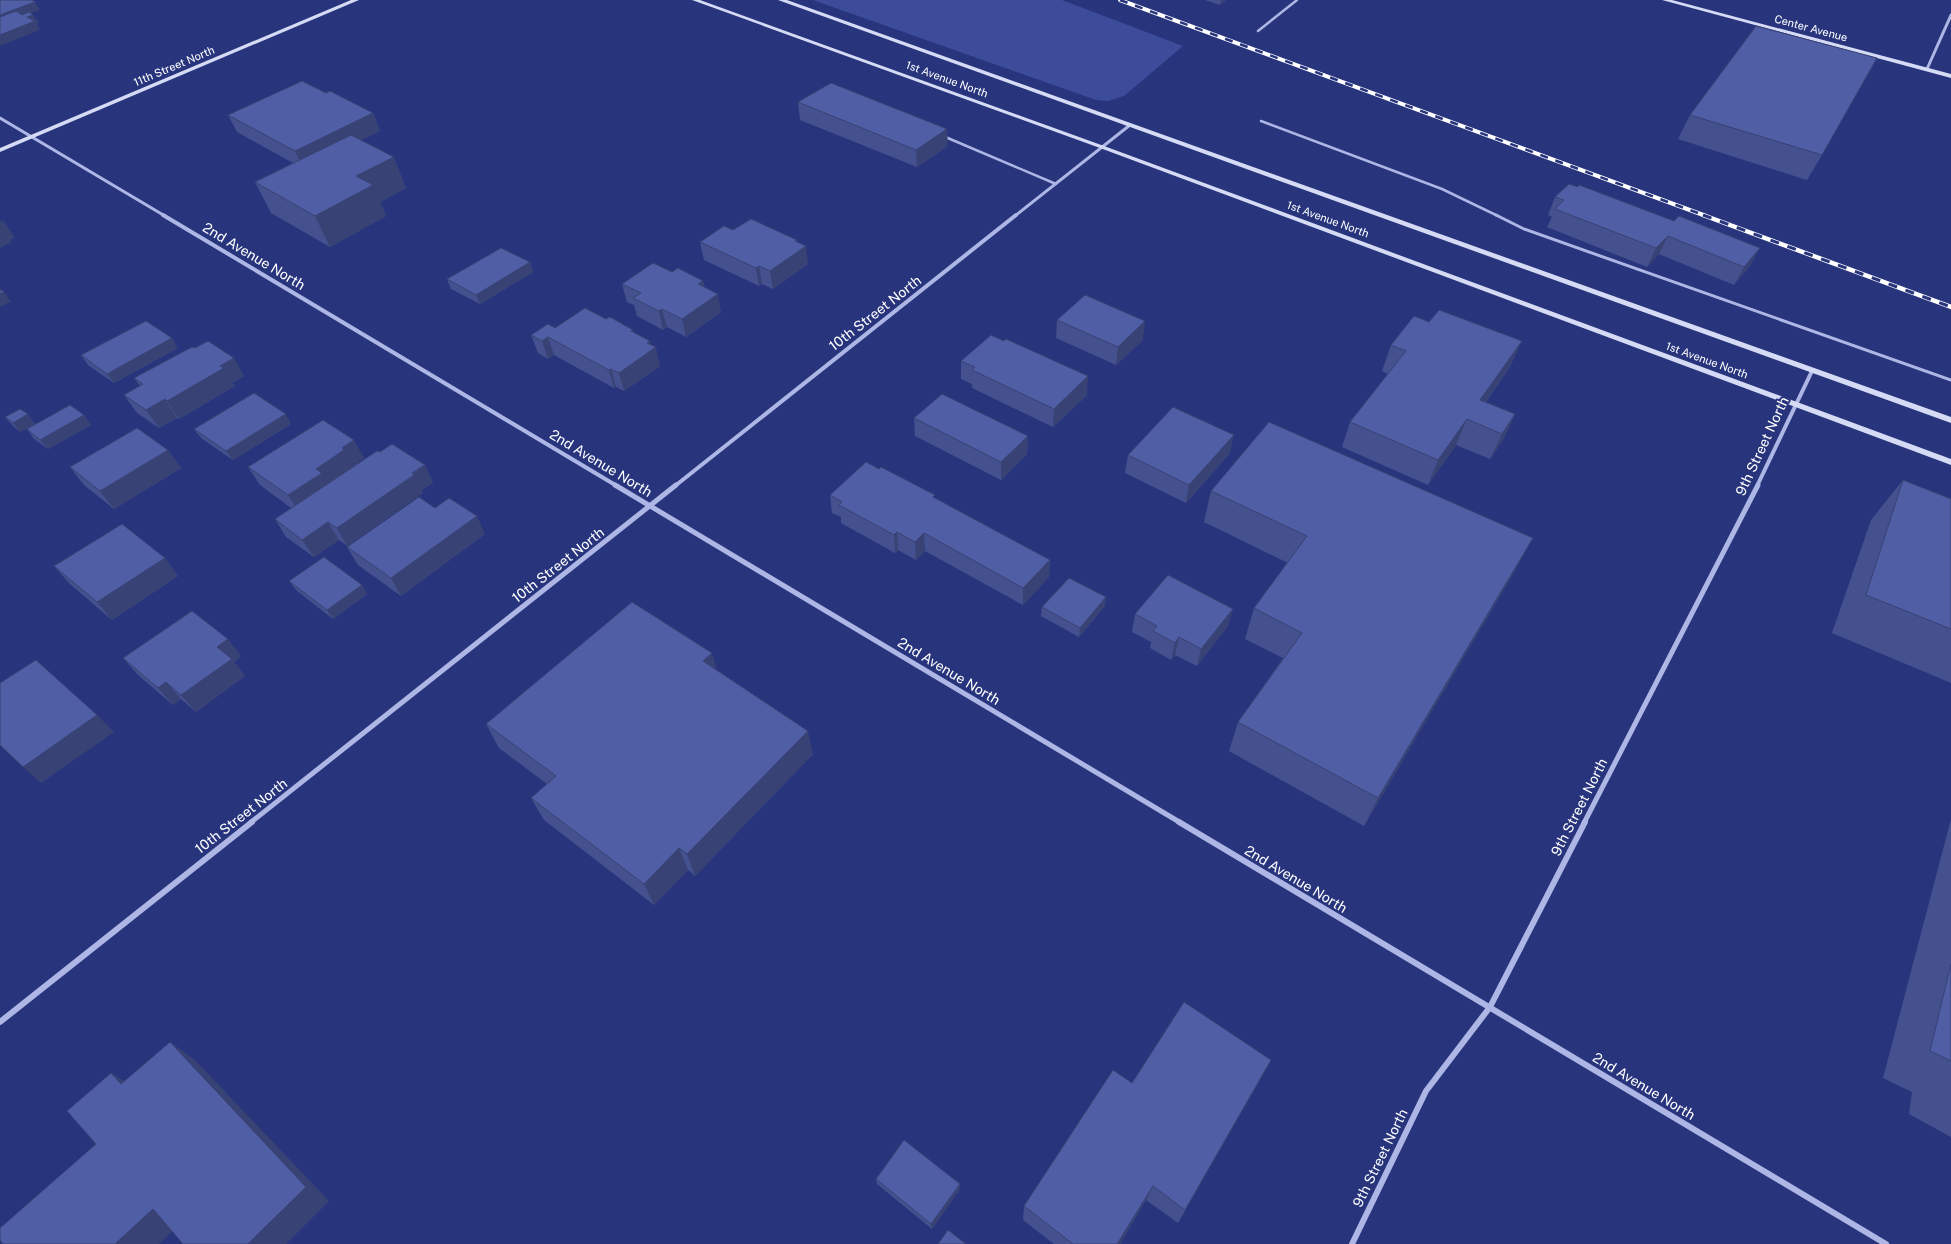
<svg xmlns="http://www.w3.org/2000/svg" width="1951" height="1244" viewBox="0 0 1951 1244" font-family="'Public Sans',sans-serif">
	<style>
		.green { fill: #3c4c9a }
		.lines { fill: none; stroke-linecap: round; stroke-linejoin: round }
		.lane-far1 { stroke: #adb6e4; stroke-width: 2.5 }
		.lane { stroke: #adb6e4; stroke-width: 3 }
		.street-far3 { stroke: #adb6e4; stroke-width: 3 }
		.street-far2 { stroke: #adb6e4; stroke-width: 4 }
		.street-far1 { stroke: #adb6e4; stroke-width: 5 }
		.street { stroke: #adb6e4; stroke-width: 6 }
		.secondary { fill: #d6dbf5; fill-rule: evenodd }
		.rail-far1-casing { stroke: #fff; stroke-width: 4 }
		.rail-casing { stroke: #fff; stroke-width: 4.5 }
		.rail-far1 { stroke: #28357d; stroke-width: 2.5; stroke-dasharray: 8; stroke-linecap: butt }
		.rail { stroke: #28357d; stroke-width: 3; stroke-dasharray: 9; stroke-linecap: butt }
		.wall { fill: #45518e }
		.shaded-wall { fill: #384274 }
		.building { fill: #505ea5; stroke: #384274 }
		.labels { text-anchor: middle; stroke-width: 4; stroke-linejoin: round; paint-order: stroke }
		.far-street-label { font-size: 11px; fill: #fff; stroke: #28357d }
		.street-label { font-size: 14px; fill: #fff; stroke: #28357d }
	</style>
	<rect width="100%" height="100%" fill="#28357d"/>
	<path class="green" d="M813,0H1062L1183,46L1124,96L1108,101L1096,100Z"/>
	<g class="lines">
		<g class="lane-far1">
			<path d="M1258,31L1297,0"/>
			<path d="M1261,121L1442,189L1498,216"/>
			<path d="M943,136L1056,184"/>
		</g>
		<path class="lane" d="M1496,215L1524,229L1951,380"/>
		<g class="street-far3">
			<path d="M1927,69L1951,15"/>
			<path d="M0,118L165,216"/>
			<path d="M1015,216L1130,125"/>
		</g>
		<g class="street-far2">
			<path d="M163,215L617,486"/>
			<path d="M675,486L1016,215"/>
			<path d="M1757,486L1812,371"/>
		</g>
		<g class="street-far1">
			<path d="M615,485L1181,823"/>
			<path d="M250,823L676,485"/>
			<path d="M1584,823L1758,485"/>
		</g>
		<g class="street">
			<path d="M1179,822L1886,1244"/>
			<path d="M0,1022L252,822"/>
			<path d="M1352,1244L1426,1091L1490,1007L1585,822"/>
		</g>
		<g class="secondary">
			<path d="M351,0H359L0,152V148Z"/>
			<path d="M692,0H700L1104,146L1951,459V465L1100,148Z"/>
			<path d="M778,0H787L1951,417V423Z"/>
			<path d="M1662,0H1672L1951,74V78Z"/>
		</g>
		<defs>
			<path id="rail-far1" d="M1120,0L1706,216"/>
			<path id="rail" d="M1703,215L1951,307"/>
		</defs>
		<use href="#rail-far1" class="rail-far1-casing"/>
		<use href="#rail" class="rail-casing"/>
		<use href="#rail-far1" class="rail-far1"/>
		<use href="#rail" class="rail"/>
	</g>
	<g class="wall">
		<path d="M1205,0H1226L1220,5Z"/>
		<path d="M326,93L373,113L380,131L361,140L406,188L380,202L386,216L330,247L271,213L255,182L293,163L237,132L228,115Z"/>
		<path d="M798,102L948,146L917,167L800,120Z"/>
		<path d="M1690,115L1822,155L1807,180L1678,139Z"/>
		<path d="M1569,184L1750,266L1734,285L1659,254L1647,267L1547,227L1552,217L1548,215L1555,197Z"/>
		<path d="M733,230L797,240V242L808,264L773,289L762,284L759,286L704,260L700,242Z"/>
		<path d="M530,262L533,272L480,304L451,289L447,279Z"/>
		<path d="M672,272L703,281L705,288L721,312L686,337L667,327L663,330L637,316L634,305L627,302L622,284Z"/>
		<path d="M1057,320L1143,340L1116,365L1056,338Z"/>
		<path d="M555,328L634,333L650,344L660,366L624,391L616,387L614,388L554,355L548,359L538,353L531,335Z"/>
		<path d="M1391,345L1510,367L1486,402L1515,414L1503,440L1490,459L1456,445L1428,485L1342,447L1350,422L1388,374L1382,371Z"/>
		<path d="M178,348L114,383L88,365L81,355Z"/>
		<path d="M961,361L1087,395L1053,427L972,388V384L961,379Z"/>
		<path d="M244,376L232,383L235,386L179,419L177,418L159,428L137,413L124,395L140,386L134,378Z"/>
		<path d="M84,415L91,425L48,449L34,439L27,429Z"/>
		<path d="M5,417L35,424L20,432L13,426Z"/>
		<path d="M914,418L1028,436L1027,454L1001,480L915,436Z"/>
		<path d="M291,424L233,460L201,438L194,429Z"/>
		<path d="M168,450L181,468L114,509L84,485L70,467Z"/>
		<path d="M380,452L425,465L433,483L422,490L423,493L347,546L339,540L314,557L286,537L275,519L291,508L260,485L248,467L364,458L353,466Z"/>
		<path d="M1230,453L1186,503L1125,473L1128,455Z"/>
		<path d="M1903,480L1951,499V683L1832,633L1871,520Z"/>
		<path d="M1211,491L1516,569L1364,826L1229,751L1238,722L1283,658L1245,639L1254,608L1288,563L1204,522Z"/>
		<path d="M830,495L936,499L1050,560L1049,577L1023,605L925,551L916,560L898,550L895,553L841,523V517L832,513Z"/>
		<path d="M485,534L401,596L358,565L347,547Z"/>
		<path d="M54,566L178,576L112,620L70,584Z"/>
		<path d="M289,581L367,594L333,619L296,590Z"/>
		<path d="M1105,606L1079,637L1041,616L1042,607Z"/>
		<path d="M1135,614L1228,626L1197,666L1175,655L1171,660L1150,648L1151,642L1132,632Z"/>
		<path d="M241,656L234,662L245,676L196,712L181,699L173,705L138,675L123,658Z"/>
		<path d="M717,671L813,754L695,876L688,870L654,905L544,820L531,798L547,784L499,748L486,724Z"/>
		<path d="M1951,819V1137L1909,1114L1912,1092L1883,1078Z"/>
		<path d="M1271,1060L1178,1223L1146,1200L1120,1244H1054L1023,1220L1024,1206L1132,1083Z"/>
		<path d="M876,1179L960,1184V1189L932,1229L877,1184Z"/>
	</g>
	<g class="shaded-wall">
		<path d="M1221,0H1226L1220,5Z"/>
		<path d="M35,2L40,10L0,25V15Z"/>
		<path d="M33,15L39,23L37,24L40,30L0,46V35L27,17Z"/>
		<path d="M373,113L380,131L303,169L295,151Z"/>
		<path d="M947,129L948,146L917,167L916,150Z"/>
		<path d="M394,157L406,188L380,202L386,216L330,247L315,216L356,176Z"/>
		<path d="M3,220L15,238L10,240L12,242L0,248V221Z"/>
		<path d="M1668,236L1659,254L1647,267L1656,248Z"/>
		<path d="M797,240L798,251L806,246L808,264L773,289L770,271Z"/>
		<path d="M1760,248L1750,266L1734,285L1744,267Z"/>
		<path d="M530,262L533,272L480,304L476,295Z"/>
		<path d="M759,266L762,284L759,286L756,268Z"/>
		<path d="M703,281L707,299L698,284Z"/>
		<path d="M4,292L11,302L0,307V294Z"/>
		<path d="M718,294L721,312L686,337L682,319Z"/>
		<path d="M662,309L667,327L663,330L659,311Z"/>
		<path d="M1145,321L1143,340L1116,365L1118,347Z"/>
		<path d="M548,337L554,355L548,359L542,341Z"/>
		<path d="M172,338L178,348L114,383L107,374Z"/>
		<path d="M650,341L652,350L656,347L660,366L624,391L619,373Z"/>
		<path d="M1522,341L1510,367L1472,421L1480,400Z"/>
		<path d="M234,358L244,376L232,383L235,386L179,419L167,401L220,366Z"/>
		<path d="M611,369L616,387L614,388L609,370Z"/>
		<path d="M1088,376L1087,395L1053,427L1054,409Z"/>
		<path d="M165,399L177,418L159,428L146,410Z"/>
		<path d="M28,414L35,424L20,432L13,423Z"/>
		<path d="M286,414L291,424L233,460L226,451Z"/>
		<path d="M1515,414L1503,440L1490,459L1502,434Z"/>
		<path d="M84,415L91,425L48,449L40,440Z"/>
		<path d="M1467,419L1456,445L1428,485L1438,460Z"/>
		<path d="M1234,435L1230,453L1186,503L1189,485Z"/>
		<path d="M1028,436L1027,454L1001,480V462Z"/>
		<path d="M354,440L364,458L353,466L354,468L300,513L288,495L316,469L342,448Z"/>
		<path d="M168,450L181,468L114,509L100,491Z"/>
		<path d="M425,465L433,483L422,490L423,493L347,546L337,528Z"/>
		<path d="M477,516L485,534L401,596L391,578Z"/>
		<path d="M328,522L339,540L314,557L302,540Z"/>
		<path d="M897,532L898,550L895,553L894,535Z"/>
		<path d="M924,533L925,551L916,560L915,542Z"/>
		<path d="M1533,538L1516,569L1364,826L1378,798Z"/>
		<path d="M165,558L178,576L112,620L97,602Z"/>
		<path d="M1050,560L1049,577L1023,605V588Z"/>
		<path d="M362,585L367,594L333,619L327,610Z"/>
		<path d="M1106,597L1105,606L1079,637L1080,628Z"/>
		<path d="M1233,609L1228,626L1197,666L1201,649Z"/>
		<path d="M1179,637L1175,655L1171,660L1175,643Z"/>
		<path d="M228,639L241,656L234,662L245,676L196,712L181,695L217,647Z"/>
		<path d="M712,653L719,677L703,661Z"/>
		<path d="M166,682L181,699L173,705L158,688Z"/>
		<path d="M97,715L114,732L41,783L23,767Z"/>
		<path d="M808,731L813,754L695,876L687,854Z"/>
		<path d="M679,848L688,870L654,905L644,884Z"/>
		<path d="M170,1042L195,1060L329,1201L286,1244H248Z"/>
		<path d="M111,1073L139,1090L121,1084Z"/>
		<path d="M960,1184V1189L932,1229L931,1224Z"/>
		<path d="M1153,1186L1146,1200L1120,1244H1117Z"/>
		<path d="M153,1209L181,1223L159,1244H115Z"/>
	</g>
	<g class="building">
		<path d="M0,0H32L35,2L0,15Z"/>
		<path d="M16,11L22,15L29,12L33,15L27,17L35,21L0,35V17Z"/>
		<path d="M1756,26L1877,58L1822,155L1690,115Z"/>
		<path d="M302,81L326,93L330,91L373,113L295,151L228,115Z"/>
		<path d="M831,83L947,129L916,150L798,102Z"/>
		<path d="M351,135L394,157L356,176L373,185L315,216L255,182Z"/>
		<path d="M1569,184L1578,187L1579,185L1674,221L1679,216L1760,248L1744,267L1668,236L1656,248L1555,209L1564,200L1555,197Z"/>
		<path d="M751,219L797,240L795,241L806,246L770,271L759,266L756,268L700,242L724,226L733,230Z"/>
		<path d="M501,248L530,262L476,295L447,279Z"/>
		<path d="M653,263L672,272L678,268L703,281L698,284L718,294L682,319L662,309L659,311L633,298L641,293L622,284Z"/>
		<path d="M0,289L4,292L0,294Z"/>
		<path d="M1085,295L1145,321L1118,347L1057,320Z"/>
		<path d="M585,308L606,319L610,317L633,330L631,331L650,341L647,343L656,347L619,373L611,369L609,370L548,337L542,341L531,335L548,324L555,328Z"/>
		<path d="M1439,310L1522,341L1480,400L1515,414L1502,434L1467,419L1438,460L1350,422L1406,351L1391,345L1414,316L1429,322Z"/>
		<path d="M146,321L172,338L107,374L81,355Z"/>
		<path d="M991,335L1004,341L1006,339L1088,376L1054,409L972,370L975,367L961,361Z"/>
		<path d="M208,341L234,358L220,366L224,368L167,401L165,399L146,410L124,395L143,384L134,378L192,347L195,348Z"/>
		<path d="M254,393L286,414L226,451L194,429Z"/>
		<path d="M942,394L1028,436L1001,462L914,418Z"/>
		<path d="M70,405L84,415L40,440L27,429Z"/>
		<path d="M1173,407L1234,435L1189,485L1128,455Z"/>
		<path d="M20,409L28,414L13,423L5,417Z"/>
		<path d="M323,420L354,440L342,448L344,450L316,469L322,473L288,495L248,467Z"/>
		<path d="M1269,422L1533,538L1378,798L1238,722L1302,633L1254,608L1307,536L1211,491Z"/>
		<path d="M137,428L168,450L100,491L70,467Z"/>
		<path d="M392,444L425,465L412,473L414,475L337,528L328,522L302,540L275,519L377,451L380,452Z"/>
		<path d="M866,462L879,469L881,467L935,495L933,497L1050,560L1023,588L924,533L915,542L897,532L894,535L839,505L842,502L830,495Z"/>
		<path d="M1903,480L1951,499V629L1866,595Z"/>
		<path d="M419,497L435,508L449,498L477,516L391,578L347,547Z"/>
		<path d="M122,524L165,558L97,602L54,566Z"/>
		<path d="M324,557L362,585L327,610L289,581Z"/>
		<path d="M1168,575L1233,609L1201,649L1179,637L1175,643L1153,631L1157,626L1135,614Z"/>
		<path d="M1069,578L1106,597L1080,628L1042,607Z"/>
		<path d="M632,602L712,653L703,661L808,731L687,854L679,848L644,884L531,798L556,776L486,724Z"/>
		<path d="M192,611L228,639L217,647L232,659L181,695L166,682L158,688L123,658Z"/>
		<path d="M36,660L97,715L23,767L0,745V683Z"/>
		<path d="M1951,964V1061L1930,1051Z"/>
		<path d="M1184,1002L1271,1060L1185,1210L1153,1186L1117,1244H1073L1024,1206L1113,1070L1132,1083Z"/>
		<path d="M170,1042L306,1187L248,1244H183L153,1209L115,1244H3L0,1240V1228L96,1144L67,1111L111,1073L121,1084Z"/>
		<path d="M904,1140L960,1184L931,1224L876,1179Z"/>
		<path d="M948,1230L966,1244H938Z"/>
	</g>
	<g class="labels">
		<g class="far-street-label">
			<text transform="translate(1811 28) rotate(15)" y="4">Center Avenue</text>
			<text transform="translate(174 66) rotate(-23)" y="4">11th Street North</text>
			<text transform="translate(947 79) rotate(20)" y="4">1st Avenue North</text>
			<text transform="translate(1328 219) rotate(20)" y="4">1st Avenue North</text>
			<text transform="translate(1707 360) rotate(20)" y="4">1st Avenue North</text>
		</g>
		<g class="street-label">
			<text transform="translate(254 256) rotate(31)" y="5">2nd Avenue North</text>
			<text transform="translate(875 313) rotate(-38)" y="5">10th Street North</text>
			<text transform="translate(1762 446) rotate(-65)" y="5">9th Street North</text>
			<text transform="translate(601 463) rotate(31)" y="5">2nd Avenue North</text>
			<text transform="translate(558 565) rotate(-38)" y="5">10th Street North</text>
			<text transform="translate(949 671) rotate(31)" y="5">2nd Avenue North</text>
			<text transform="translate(1579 807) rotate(-63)" y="5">9th Street North</text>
			<text transform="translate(241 816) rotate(-38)" y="5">10th Street North</text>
			<text transform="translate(1296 879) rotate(31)" y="5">2nd Avenue North</text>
			<text transform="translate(1644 1086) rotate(31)" y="5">2nd Avenue North</text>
			<text transform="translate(1380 1158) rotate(-64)" y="5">9th Street North</text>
		</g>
	</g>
</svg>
